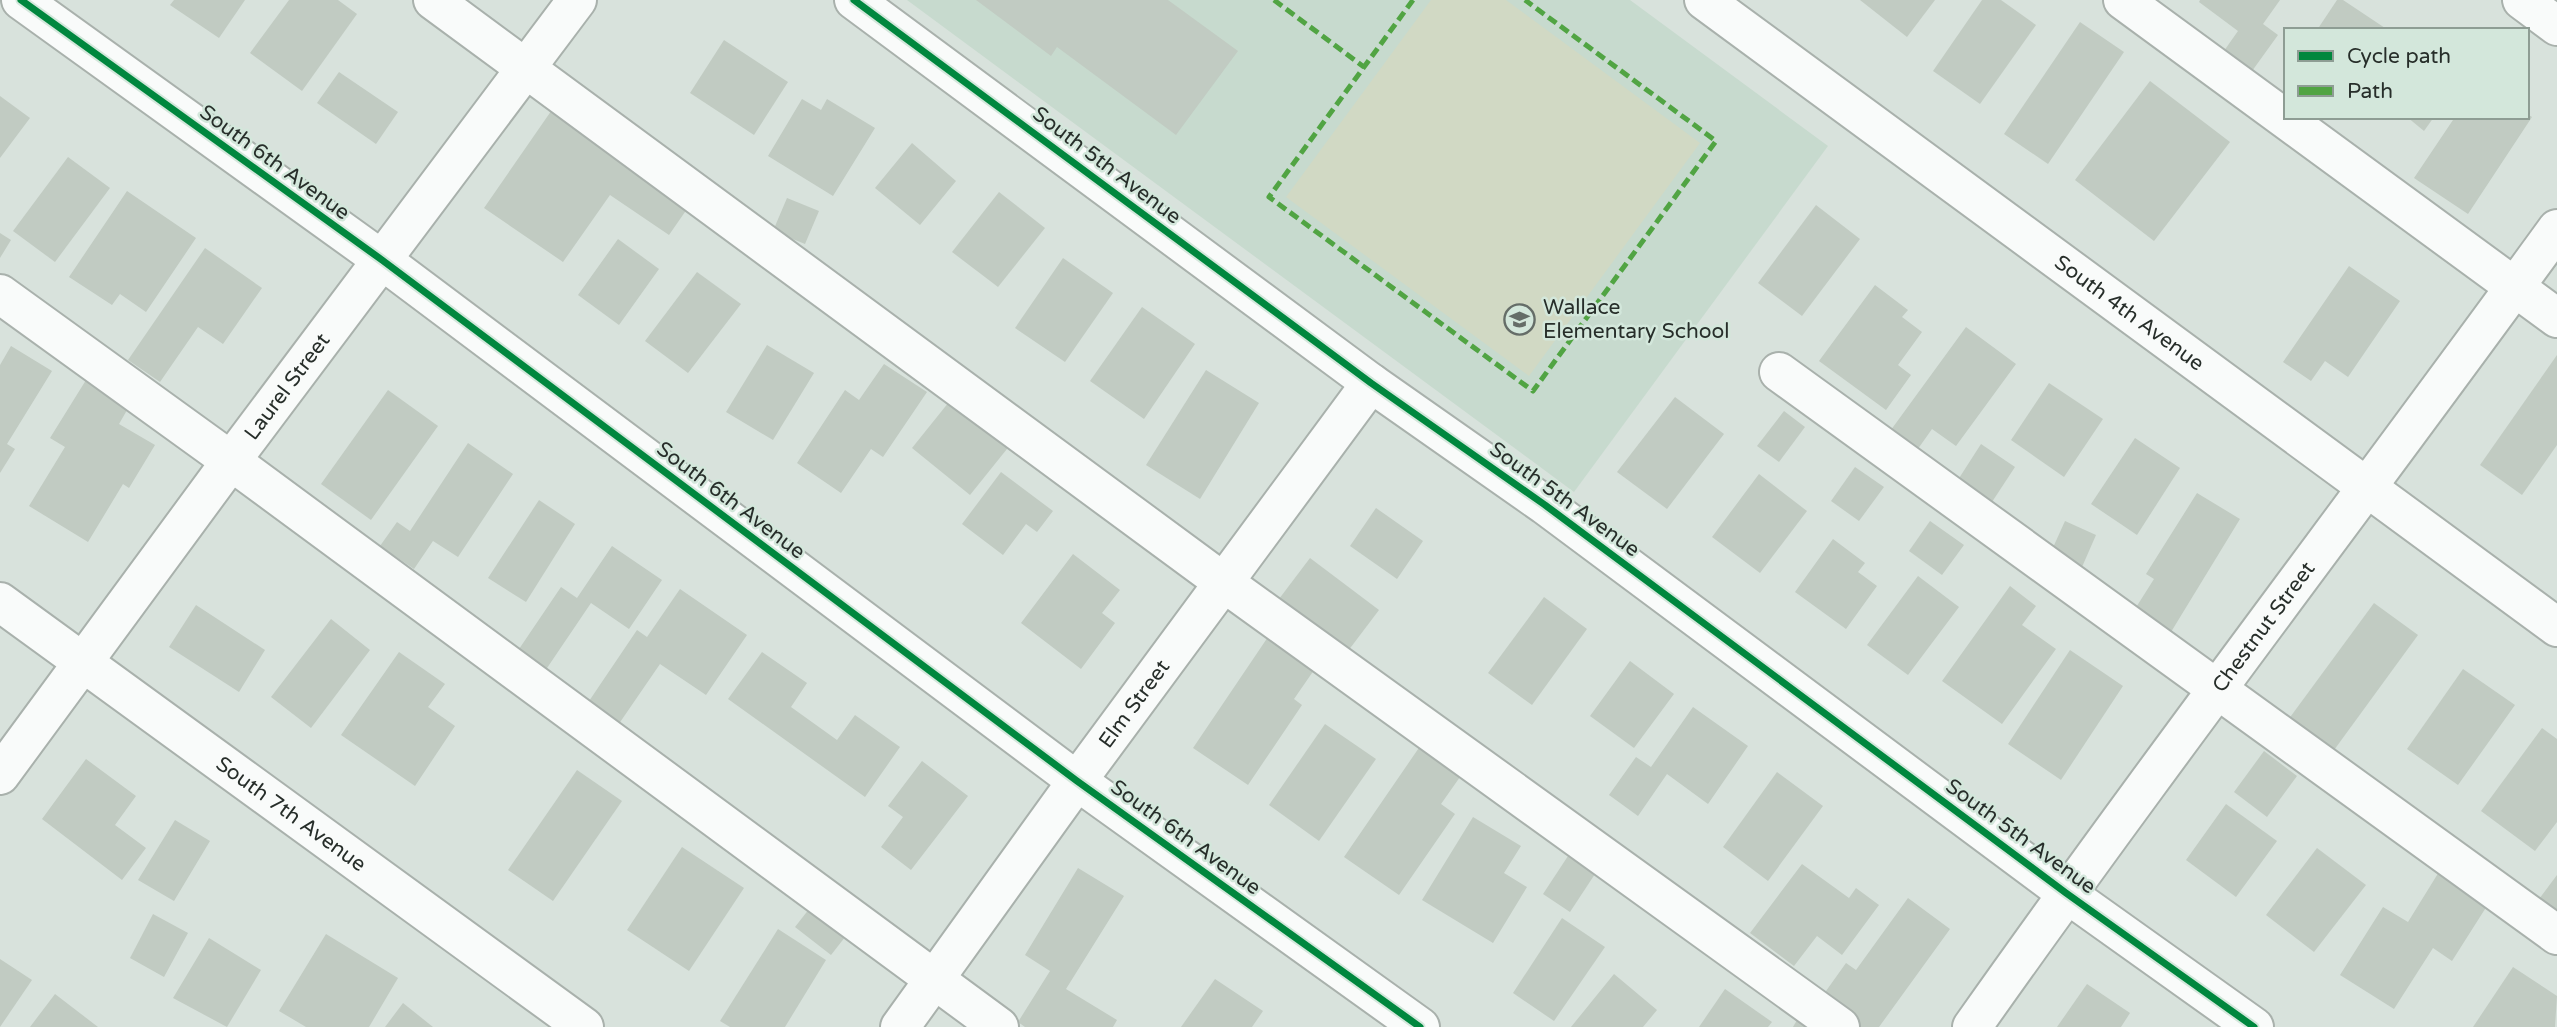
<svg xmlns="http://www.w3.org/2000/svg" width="2557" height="1027" viewBox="0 0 2557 1027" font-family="'Varela Round',sans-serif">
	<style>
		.built { fill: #c7dace }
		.green { fill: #d1d9c4 }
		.building { fill: #c1cbc2 }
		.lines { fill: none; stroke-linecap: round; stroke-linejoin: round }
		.minor-casing { stroke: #a9b1ac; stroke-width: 42 }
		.minor { stroke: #f9fbfa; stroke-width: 38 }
		.quiet { stroke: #51a443; stroke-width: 5; stroke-dasharray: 10 5; stroke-linecap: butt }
		.cycleway-casing { stroke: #d3e7db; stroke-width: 11 }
		.cycleway { stroke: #00873e; stroke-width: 7 }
		.labels { text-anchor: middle; stroke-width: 5; stroke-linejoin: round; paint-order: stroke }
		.street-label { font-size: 21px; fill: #272e2a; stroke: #d3e7db }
		.poi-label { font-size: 21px; fill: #272e2a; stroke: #d3e7db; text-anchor: start }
	</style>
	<rect width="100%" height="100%" fill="#d8e2dc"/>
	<path class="built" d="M907,0H1630L1828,146L1574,492Z"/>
	<path class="green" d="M1431,0H1506L1700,143L1529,376L1286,197Z"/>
	<g class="building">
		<path d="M174,0H245L219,38L170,5Z"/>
		<path d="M289,0H338L357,14L302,91L250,53Z"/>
		<path d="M976,0H1168L1238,51L1176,135L1057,47L1051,56Z"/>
		<path d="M1860,0H1935L1907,37Z"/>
		<path d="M1982,0H2001L2036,25L1980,104L1933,71Z"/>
		<path d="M2200,0H2280L2263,24L2278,35L2247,78L2219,58L2238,31L2199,2Z"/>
		<path d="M2337,0H2343L2388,30H2317Z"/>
		<path d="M2080,22L2124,52L2048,164L2004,134Z"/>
		<path d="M724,40L788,82L754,135L690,93Z"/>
		<path d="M339,72L398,112L376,144L317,103Z"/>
		<path d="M2150,81L2230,142L2154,241L2075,180Z"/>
		<path d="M0,96L30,118L0,158Z"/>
		<path d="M802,99L821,110L827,99L875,128L833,196L768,156Z"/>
		<path d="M556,104L694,199L669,235L610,195L563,262L484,208Z"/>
		<path d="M2527,114L2532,117L2468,214L2414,178L2455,117H2527Z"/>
		<path d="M2407,117H2434L2424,131Z"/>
		<path d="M912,143L956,181L920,225L875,188Z"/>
		<path d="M68,157L110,188L55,262L13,231Z"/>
		<path d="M127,191L196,238L146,312L120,294L112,305L69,277Z"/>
		<path d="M999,192L1045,228L998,287L952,252Z"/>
		<path d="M787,198L819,211L805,244L773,231Z"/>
		<path d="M1816,205L1860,239L1802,316L1758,283Z"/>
		<path d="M0,233L11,240L0,258Z"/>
		<path d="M618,239L659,269L619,325L578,295Z"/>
		<path d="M205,248L262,288L223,344L198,327L160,382L128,360Z"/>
		<path d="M1063,258L1113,293L1065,362L1015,328Z"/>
		<path d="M2349,266L2400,301L2348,377L2325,361L2311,381L2283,362Z"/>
		<path d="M697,272L741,304L688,373L645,341Z"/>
		<path d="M1875,285L1908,310L1902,317L1922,332L1898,365L1911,375L1886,410L1819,361Z"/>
		<path d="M1142,307L1195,344L1144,419L1090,381Z"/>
		<path d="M1966,327L2016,364L1956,446L1932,429L1915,453L1888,434Z"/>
		<path d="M767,345L814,373L773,440L726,412Z"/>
		<path d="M11,346L52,371L7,444L15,449L0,473V365Z"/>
		<path d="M2557,355V445L2522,495L2480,465Z"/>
		<path d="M884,364L927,392L883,457L871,449L841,493L797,463L845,390L859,400Z"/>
		<path d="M1206,370L1259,403L1200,499L1146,465Z"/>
		<path d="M91,372L134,398L119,424L155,445L129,488L123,484L88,542L29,506L65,447L50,438Z"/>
		<path d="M2049,383L2103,419L2064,477L2011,440Z"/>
		<path d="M961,387L1019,434L970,495L912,448Z"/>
		<path d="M388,390L438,426L371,520L321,484Z"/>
		<path d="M1675,397L1724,434L1667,509L1617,472Z"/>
		<path d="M1784,411L1805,427L1779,462L1757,446Z"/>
		<path d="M2135,438L2180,468L2137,535L2091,504Z"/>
		<path d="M468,443L513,474L458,557L433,541L414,569L380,546L397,522L410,531Z"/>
		<path d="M1981,444L2015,467L1988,508L1954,486Z"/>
		<path d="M1855,467L1884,487L1859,521L1831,501Z"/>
		<path d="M1001,472L1053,511L1037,532L1026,524L1003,555L962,524Z"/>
		<path d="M1759,474L1807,511L1760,573L1712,537Z"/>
		<path d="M2197,493L2240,519L2171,632L2135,609L2154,579L2146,574Z"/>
		<path d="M539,500L575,524L526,602L488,578Z"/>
		<path d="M1376,508L1423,541L1397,579L1350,546Z"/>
		<path d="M1930,521L1964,545L1942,575L1909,551Z"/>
		<path d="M2065,521L2096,535L2082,567L2051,552Z"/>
		<path d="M1833,539L1865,563L1858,572L1877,586L1846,629L1795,592Z"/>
		<path d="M612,546L662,580L629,629L591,603L545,671L517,652L561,587L577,598Z"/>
		<path d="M1073,554L1120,590L1102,613L1115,623L1081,669L1021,623Z"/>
		<path d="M1310,558L1379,610L1348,651L1279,599Z"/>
		<path d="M1918,576L1959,607L1908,675L1867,645Z"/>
		<path d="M2010,586L2036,606L2022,625L2056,649L2002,724L1942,681Z"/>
		<path d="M680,589L747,635L706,695L660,664L614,731L583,710L637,630L647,637Z"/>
		<path d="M1544,597L1587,629L1532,705L1488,673Z"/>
		<path d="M2374,603L2418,635L2329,757L2285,724Z"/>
		<path d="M196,605L265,650L239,692L169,647Z"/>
		<path d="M331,619L370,650L311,728L271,697Z"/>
		<path d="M1274,628L1321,660L1294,699L1302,705L1248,785L1193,748Z"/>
		<path d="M2070,650L2123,686L2061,780L2008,744Z"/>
		<path d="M399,652L445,684L428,707L455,726L415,786L341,735Z"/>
		<path d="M762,652L807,683L791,707L837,740L855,715L900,747L865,797L728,699Z"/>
		<path d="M1630,661L1674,694L1634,748L1590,716Z"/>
		<path d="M2463,669L2515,705L2458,785L2407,749Z"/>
		<path d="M1693,707L1748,746L1708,804L1667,774L1638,816L1609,795L1636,757L1651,767Z"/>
		<path d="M1325,724L1376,759L1319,841L1269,805Z"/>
		<path d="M2542,728L2557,739V822L2535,851L2481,811Z"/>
		<path d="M1425,739L1467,767L1441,804L1455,814L1399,895L1344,857Z"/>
		<path d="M2264,751L2297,776L2267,817L2234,792Z"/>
		<path d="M86,759L136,796L115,825L146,848L122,880L42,819Z"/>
		<path d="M922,761L968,796L911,870L881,847L903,817L888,806Z"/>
		<path d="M577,770L622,801L553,901L508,870Z"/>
		<path d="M1777,772L1823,806L1768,881L1723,847Z"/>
		<path d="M2226,804L2277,841L2236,897L2186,860Z"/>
		<path d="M1473,817L1521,846L1504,873L1527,887L1493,943L1422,900Z"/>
		<path d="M175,820L210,841L174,901L138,880Z"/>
		<path d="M682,847L744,888L689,971L627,930Z"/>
		<path d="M2317,848L2366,885L2314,952L2266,915Z"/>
		<path d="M1568,856L1595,874L1570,912L1543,894Z"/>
		<path d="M1802,864L1849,898L1856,888L1879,905L1842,955L1817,936L1794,966L1750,933Z"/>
		<path d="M2442,867L2492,898L2452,961L2433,948L2394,1009L2340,975L2383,907L2408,922Z"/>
		<path d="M1078,868L1124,896L1066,989L1117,1020L1113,1027H1025L1018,1022L1050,971L1025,955Z"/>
		<path d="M2557,875V912L2539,899Z"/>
		<path d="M1908,898L1950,929L1879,1027H1860L1821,998L1846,963L1856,970Z"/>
		<path d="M813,904L849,932L831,955L795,927Z"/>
		<path d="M153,914L188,933L164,977L130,958Z"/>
		<path d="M1562,918L1605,947L1554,1021L1513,993Z"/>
		<path d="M778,929L826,960L785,1027H730L720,1021Z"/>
		<path d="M326,934L398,978L369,1027H306L279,1011Z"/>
		<path d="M209,938L261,970L227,1027L173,998Z"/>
		<path d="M0,959L32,980L0,1027Z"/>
		<path d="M2513,967L2557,996L2555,1027H2473Z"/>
		<path d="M1614,974L1657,1010L1643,1027H1571Z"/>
		<path d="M1215,979L1263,1011L1252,1027H1181Z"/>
		<path d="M2087,984L2130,1013L2121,1027H2057Z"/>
		<path d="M1725,989L1772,1022L1768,1027H1699Z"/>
		<path d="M55,994L98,1027H30Z"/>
		<path d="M403,1003L433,1027H385Z"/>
		<path d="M1797,1020L1808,1027H1793Z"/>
	</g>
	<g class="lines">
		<defs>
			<g id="minor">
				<path d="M21,0L382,260L1077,781L1420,1027"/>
				<path d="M433,0L1223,582L1840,1027"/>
				<path d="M854,0L1371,383L1545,505L2066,893L2254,1027"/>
				<path id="s1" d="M1704,0L2557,627"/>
				<path d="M2123,0L2557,318"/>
				<path d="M2522,0L2557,26"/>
				<path d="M0,294L231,461L999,1027"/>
				<path d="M1779,372L2557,935"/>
				<path id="s2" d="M0,602L584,1027"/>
				<path id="s3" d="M0,775L231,461L577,0"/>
				<path id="s4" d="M900,1027L1077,781L1371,383"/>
				<path id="s5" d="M1972,1027C2162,758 2363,496 2557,229"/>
			</g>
		</defs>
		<use href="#minor" class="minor-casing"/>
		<use href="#minor" class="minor"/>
		<g class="quiet">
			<path d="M1274,0L1364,67"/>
			<path d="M1413,0L1269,197L1533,391L1716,141L1525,0"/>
		</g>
		<defs>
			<g id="cycleway">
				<path d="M21,0L382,260L1077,781L1420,1027"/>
				<path d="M854,0L1371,383L1545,505L2066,893L2254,1027"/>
			</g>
		</defs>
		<use href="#cycleway" class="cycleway-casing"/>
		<use href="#cycleway" class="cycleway"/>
	</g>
	<defs>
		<symbol id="school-ring" viewBox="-11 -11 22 22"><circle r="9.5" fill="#d3e7db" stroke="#656d68" stroke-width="1.5"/><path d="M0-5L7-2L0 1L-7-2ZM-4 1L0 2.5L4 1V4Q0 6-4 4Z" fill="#656d68"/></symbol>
	</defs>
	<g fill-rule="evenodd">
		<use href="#school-ring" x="1502" y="302" width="35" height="35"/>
	</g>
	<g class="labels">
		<g class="street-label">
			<text transform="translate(275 162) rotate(36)" y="7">South 6th Avenue</text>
			<text transform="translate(1107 165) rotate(37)" y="7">South 5th Avenue</text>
			<text dy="7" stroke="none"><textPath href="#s1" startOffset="528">South 4th Avenue</textPath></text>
			<text dy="7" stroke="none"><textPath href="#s3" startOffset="483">Laurel Street</textPath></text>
			<text transform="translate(1565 499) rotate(36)" y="7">South 5th Avenue</text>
			<text transform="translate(731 500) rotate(37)" y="7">South 6th Avenue</text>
			<text dy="7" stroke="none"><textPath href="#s5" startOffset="495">Chestnut Street</textPath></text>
			<text dy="7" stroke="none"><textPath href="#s4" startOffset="399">Elm Street</textPath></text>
			<text dy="7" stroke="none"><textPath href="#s2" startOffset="360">South 7th Avenue</textPath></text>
			<text transform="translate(2021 836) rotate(36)" y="7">South 5th Avenue</text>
			<text transform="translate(1186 837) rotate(36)" y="7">South 6th Avenue</text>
		</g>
		<g class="poi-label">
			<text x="1543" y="314">Wallace<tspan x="1543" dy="24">Elementary School</tspan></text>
		</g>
	</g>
	<rect x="2284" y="28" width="245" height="91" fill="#d3e7db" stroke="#8e9d94" stroke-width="2"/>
	<rect x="2298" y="51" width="35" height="10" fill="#00873e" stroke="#8e9d94" stroke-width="2"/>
	<text x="2347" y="63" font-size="21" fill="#272e2a">Cycle path</text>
	<rect x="2298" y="86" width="35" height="10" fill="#51a443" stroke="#8e9d94" stroke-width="2"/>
	<text x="2347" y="98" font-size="21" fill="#272e2a">Path</text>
</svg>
